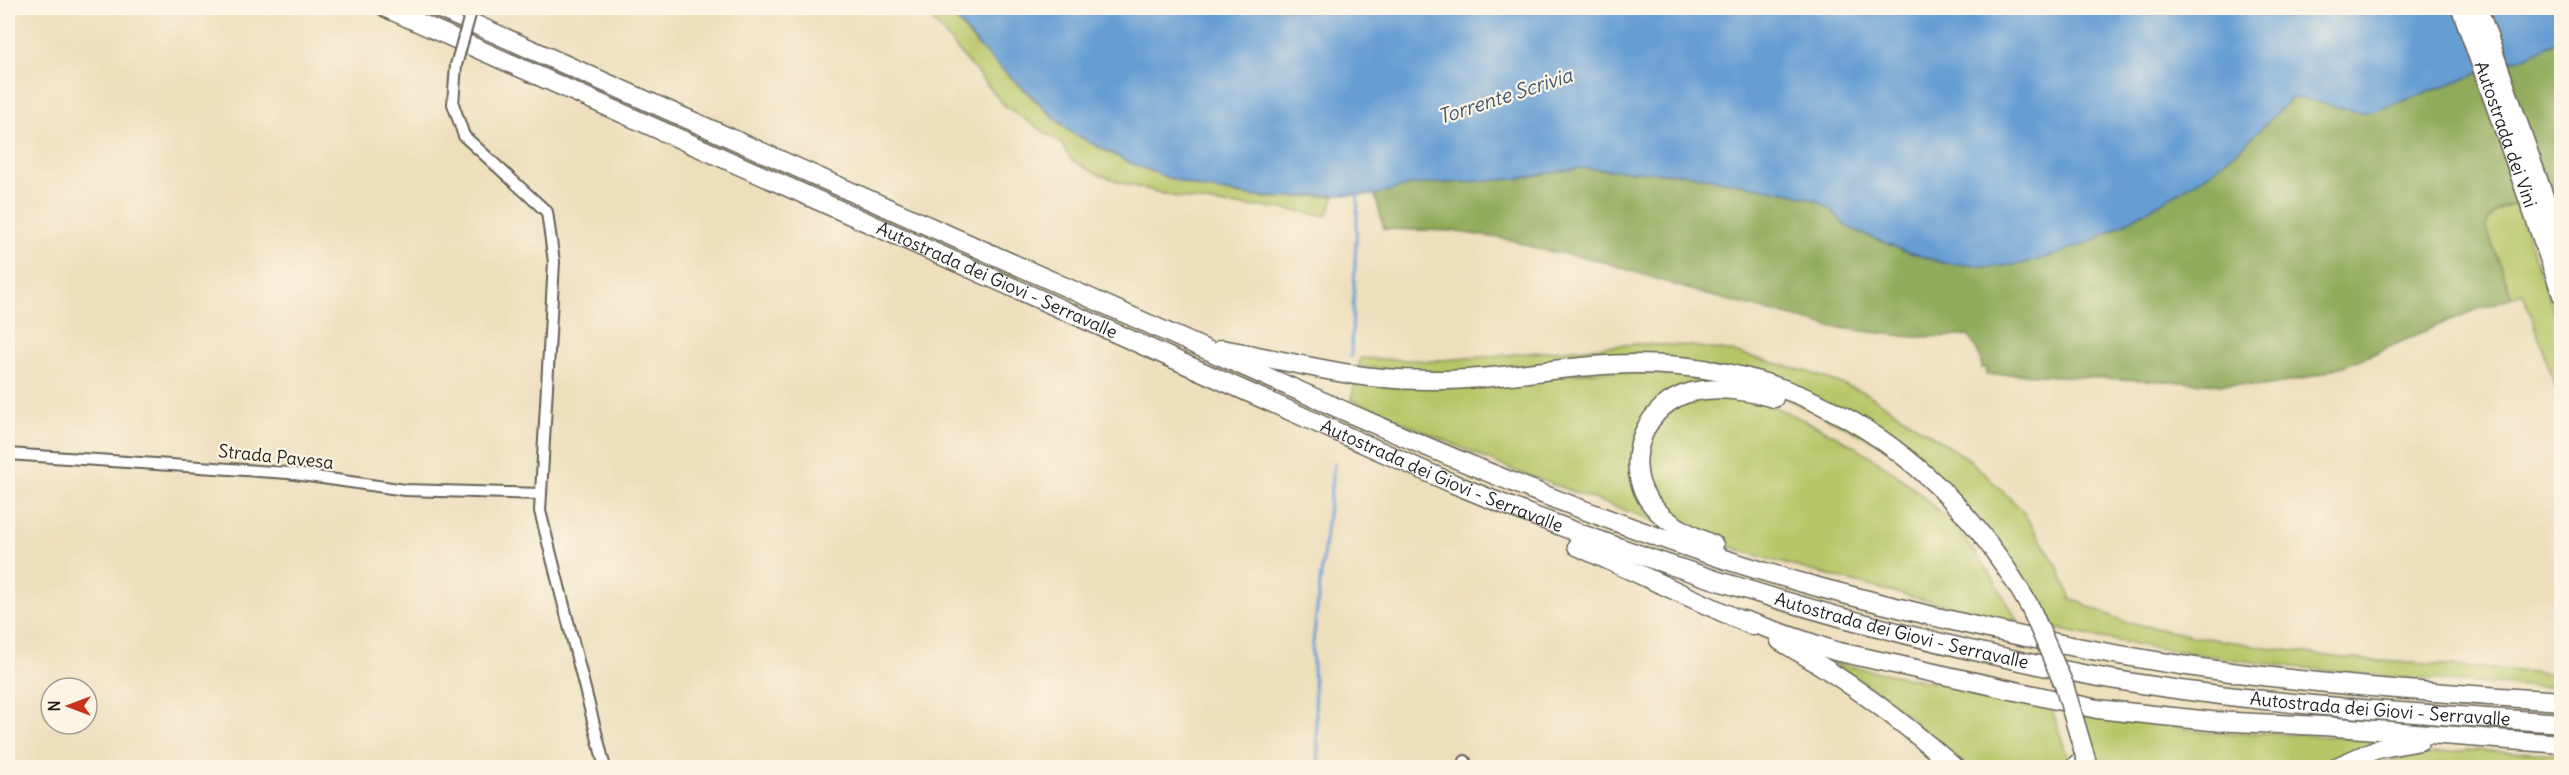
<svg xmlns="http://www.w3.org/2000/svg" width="2569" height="775" viewBox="0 0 2569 775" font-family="Delius,sans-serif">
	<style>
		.green { fill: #b7c668; stroke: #6a7142; stroke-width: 1.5 }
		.forest { fill: #91ab5c; stroke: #56643c; stroke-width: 1.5 }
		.water { fill: #669ed4; stroke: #415d78; stroke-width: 1.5 }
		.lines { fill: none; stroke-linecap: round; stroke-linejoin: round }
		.stream { stroke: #669ed4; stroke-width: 3 }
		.street-casing { stroke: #656054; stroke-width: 14 }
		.highway-casing { stroke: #656054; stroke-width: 21 }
		.street { stroke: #fff; stroke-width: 10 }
		.highway { stroke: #fff; stroke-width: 18 }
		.street-bridge-casing { stroke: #656054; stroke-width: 14; stroke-linecap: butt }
		.highway-bridge-casing { stroke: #656054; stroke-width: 21; stroke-linecap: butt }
		.street-bridge { stroke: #fff; stroke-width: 10 }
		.highway-bridge { stroke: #fff; stroke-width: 18 }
		.labels { text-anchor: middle; stroke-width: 4.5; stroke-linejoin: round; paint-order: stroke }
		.street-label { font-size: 18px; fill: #1c1c1c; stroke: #fcf5e5 }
		.water-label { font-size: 20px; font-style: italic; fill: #3d566f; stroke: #fcf5e5 }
	</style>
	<rect width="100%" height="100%" fill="#fcf5e5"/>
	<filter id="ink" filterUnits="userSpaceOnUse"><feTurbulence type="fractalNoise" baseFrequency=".0167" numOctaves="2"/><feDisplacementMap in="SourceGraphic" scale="12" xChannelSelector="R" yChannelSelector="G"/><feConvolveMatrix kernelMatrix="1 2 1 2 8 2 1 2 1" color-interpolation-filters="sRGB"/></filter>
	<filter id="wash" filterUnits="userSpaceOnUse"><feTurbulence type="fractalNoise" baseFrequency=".008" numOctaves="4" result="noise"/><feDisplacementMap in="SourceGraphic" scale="24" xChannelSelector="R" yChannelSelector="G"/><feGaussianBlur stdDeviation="1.35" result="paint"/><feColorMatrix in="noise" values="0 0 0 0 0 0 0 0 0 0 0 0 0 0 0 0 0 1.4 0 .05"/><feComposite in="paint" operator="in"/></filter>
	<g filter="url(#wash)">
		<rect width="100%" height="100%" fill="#eddebc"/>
		<g class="green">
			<path d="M922,8H947L976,44L1060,124L1085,140L1128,162L1166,177L1233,194L1266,198L1335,196L1327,216L1277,208L1225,205L1176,197L1123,183L1095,173L1070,159L1062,144L1005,106Z"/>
			<path d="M2516,204L2561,332V401L2523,293L2512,297L2486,227C2490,211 2503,208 2516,204Z"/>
			<path d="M1636,344L1691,346L1733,352L1809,372L1866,393L1969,459L2021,509L2058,567L2071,599L2126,622L2193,636L2341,658L2561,674V688C2390,679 2220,664 2052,628L2032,591L1983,524L1929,468L1729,370L1449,374L1359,367L1360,358L1432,361Z"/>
			<path d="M1612,371L1689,376L1735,384H1705L1635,434L1658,522L1513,470L1352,400L1354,384L1403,387Z"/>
			<path d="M1696,398C1712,398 1730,396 1746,399C1767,403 1787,412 1806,421C1872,451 1929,494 1974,551C1991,572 2004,598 2018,621C1952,608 1888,591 1823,574C1784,563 1742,553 1706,537C1678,524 1640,493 1643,459C1645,447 1654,421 1663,414C1672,407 1686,403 1696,398Z"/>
			<path d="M1832,663L2050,705L2071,767H1966L1892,703Z"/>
			<path d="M2079,710L2210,733H2269L2382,740L2322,767H2096Z"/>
			<path d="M2469,750L2561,754V767H2368L2405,756Z"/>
		</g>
		<path class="forest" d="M2561,39V197C2549,196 2506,204 2496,211C2491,215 2488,221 2486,227L2512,297C2491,305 2469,312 2448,321C2386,348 2332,377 2264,386L2017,374L1986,375L1987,367L1982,368L1980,356L1969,336L1912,337L1832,327L1700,293L1598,260L1538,249L1511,240L1452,231L1384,229L1375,195L1409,185L1516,179L1578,168L1686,174L1792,193L1820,202L1832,211L1846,226L1902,250L1944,263L1990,267L2021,264L2055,255L2129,221L2203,178L2244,145L2292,98L2311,99L2365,112L2384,108L2524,57Z"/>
		<path class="water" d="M947,8H2561L2562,39L2524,57L2372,112C2345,114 2319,98 2292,98L2244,145L2203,178L2129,221L2090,242L2055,255L2021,264L1990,267L1944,263L1902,250L1846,226L1832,211L1820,202L1792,193L1686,174L1578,168L1516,179L1409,185L1375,195H1321L1284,198L1251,196L1201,188L1166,177L1128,162L1072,133L985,53Z"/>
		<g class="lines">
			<g class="stream">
				<path d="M1351,357L1358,194"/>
				<path d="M1319,768L1312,651L1334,463"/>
			</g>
		</g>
	</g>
	<g filter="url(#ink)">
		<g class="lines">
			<defs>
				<g id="street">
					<path d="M456,65L453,104L464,136L547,212L554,262L540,511L605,768"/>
					<path d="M8,454L288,473L405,490L541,494"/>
					<path d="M1463,768L1465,761"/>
				</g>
				<g id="highway">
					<path id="s1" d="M386,8L1454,484C1658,569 1867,632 2083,674C2241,704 2402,712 2562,723"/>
					<path d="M438,8C675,114 913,219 1151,325C1372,423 1591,526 1825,589C1949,622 2074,650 2201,668C2321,685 2441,693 2562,701"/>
					<path id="s2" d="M2461,8L2562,295"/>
					<path d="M2478,8L2562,248"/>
					<path d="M1222,349C1267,357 1311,368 1356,375C1383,379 1411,380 1438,380C1504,380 1567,364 1633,364C1809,363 1947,459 2031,609"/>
					<path d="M1714,545C1690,535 1661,521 1647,498C1623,458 1646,403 1692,392C1717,386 1749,391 1774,398"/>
					<path d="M1577,546L1753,626"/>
					<path d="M1743,620L1835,651L2097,709L2211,721L2323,726L2562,744"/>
					<path d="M1780,641C1843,677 1902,720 1955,768"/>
					<path d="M2077,764L2078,768"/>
					<path d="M2334,768L2377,749L2420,741"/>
				</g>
			</defs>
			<use href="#street" class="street-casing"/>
			<use href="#highway" class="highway-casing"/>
			<use href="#street" class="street"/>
			<use href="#highway" class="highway"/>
			<defs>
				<path id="street-bridge" d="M456,65L472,8"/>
				<path id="highway-bridge" d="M2031,609L2064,685L2088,766"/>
			</defs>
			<use href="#street-bridge" class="street-bridge-casing"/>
			<use href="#highway-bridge" class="highway-bridge-casing"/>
			<use href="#street-bridge" class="street-bridge"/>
			<use href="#highway-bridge" class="highway-bridge"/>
		</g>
	</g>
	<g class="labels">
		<g class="street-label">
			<text dy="6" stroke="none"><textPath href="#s2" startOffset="134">Autostrada dei Vini</textPath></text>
			<text dy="6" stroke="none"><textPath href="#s1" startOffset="669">Autostrada dei Giovi - Serravalle</textPath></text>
			<text transform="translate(276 457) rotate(6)" y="6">Strada Pavesa</text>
			<text dy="6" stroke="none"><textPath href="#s1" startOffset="1155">Autostrada dei Giovi - Serravalle</textPath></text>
			<text dy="6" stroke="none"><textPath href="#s1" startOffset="1641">Autostrada dei Giovi - Serravalle</textPath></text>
			<text dy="6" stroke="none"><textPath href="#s1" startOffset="2127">Autostrada dei Giovi - Serravalle</textPath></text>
		</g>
		<g class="water-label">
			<text transform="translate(1505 96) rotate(-18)" y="7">Torrente Scrivia</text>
		</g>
	</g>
	<rect width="2569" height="775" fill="none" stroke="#fcf5e5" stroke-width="30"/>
	<g transform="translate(69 706) rotate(270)"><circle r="28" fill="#fcf5e5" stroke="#a29e95" stroke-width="1.5"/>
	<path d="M0-4.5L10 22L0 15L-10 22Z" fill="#c8321e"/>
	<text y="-9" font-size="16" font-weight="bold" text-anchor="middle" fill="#1c1c1c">N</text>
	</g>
</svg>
